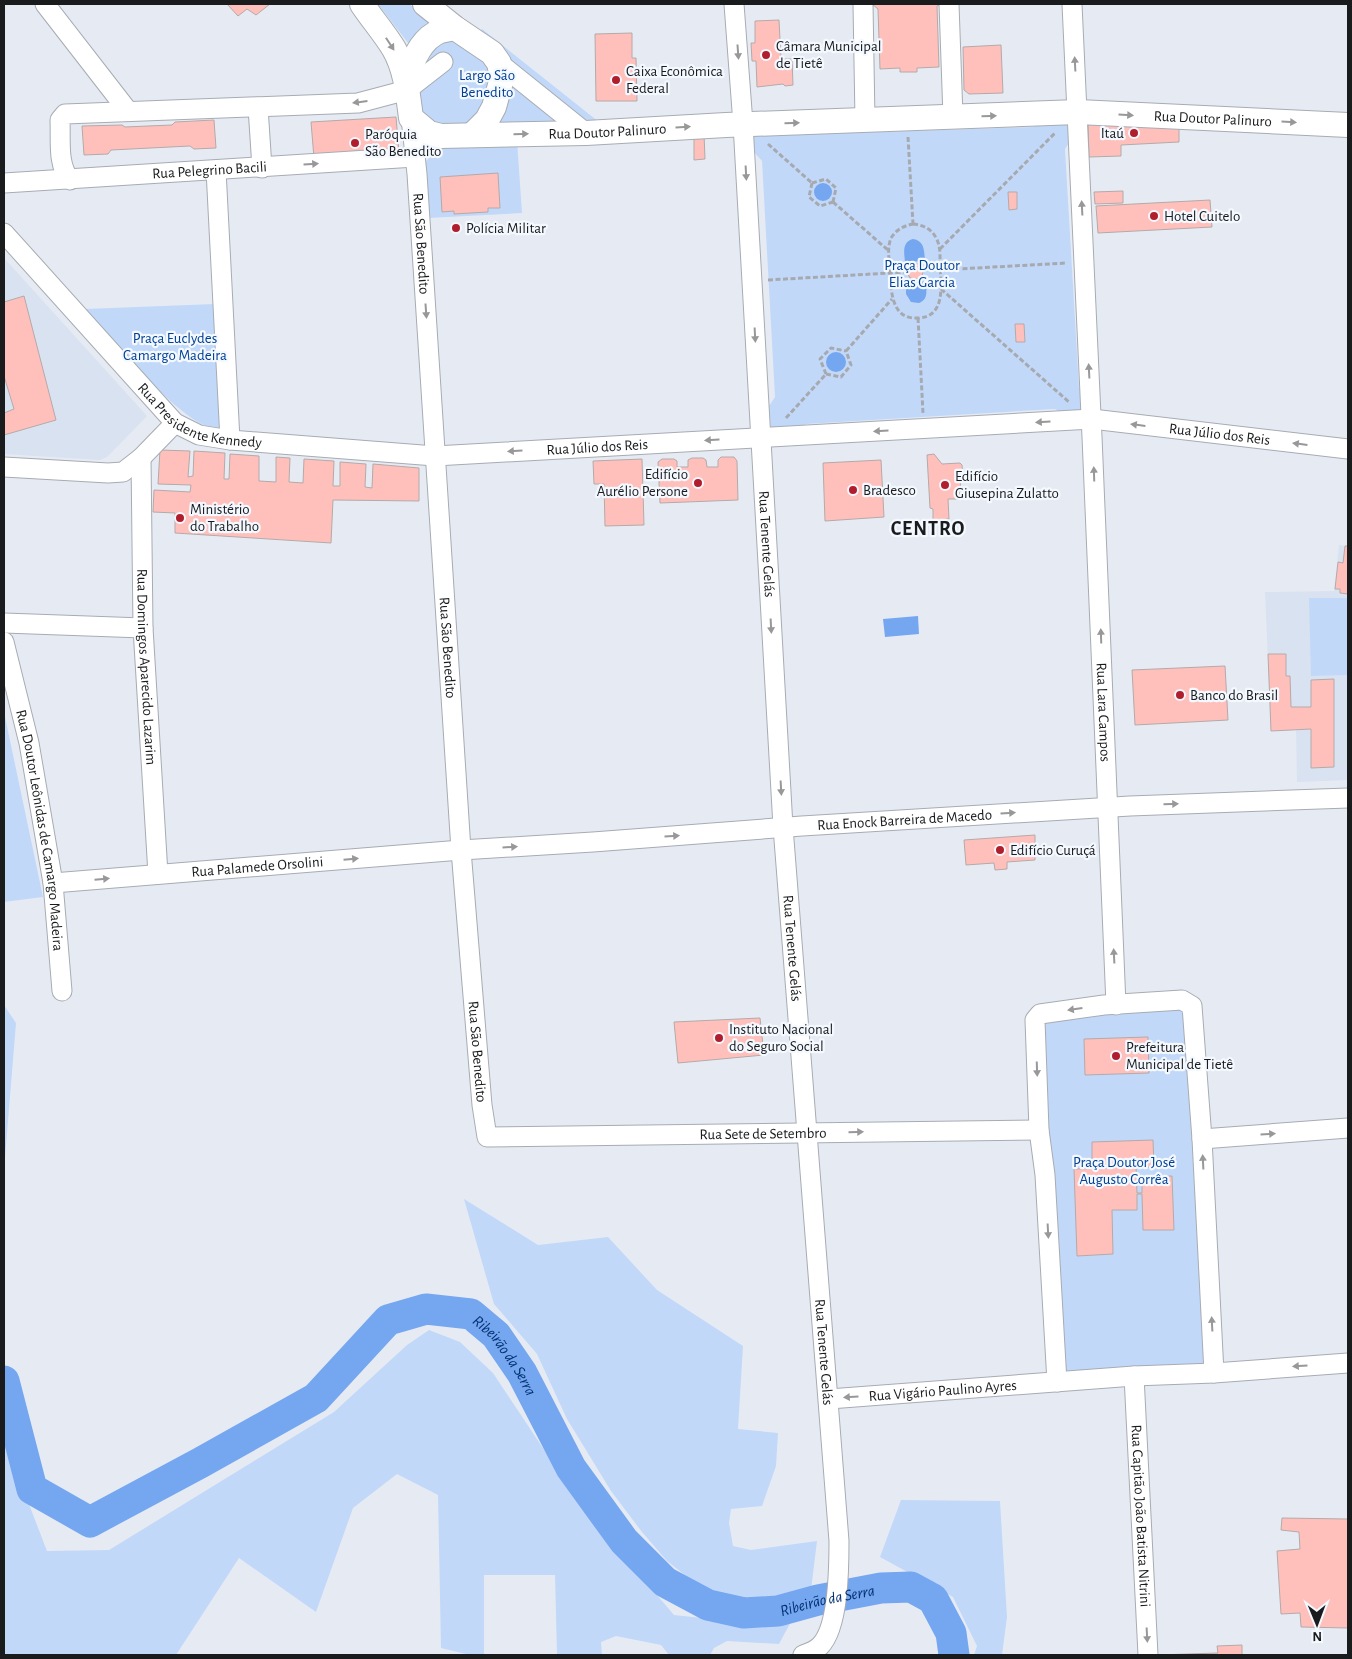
<svg xmlns="http://www.w3.org/2000/svg" width="1352" height="1659" viewBox="0 0 1352 1659" font-family="'Alegreya Sans',sans-serif">
	<style>
		.built { fill: #d9e2f1 }
		.green { fill: #c2d8f9 }
		.water { fill: #75a6f0 }
		.lines { fill: none; stroke-linecap: round; stroke-linejoin: round }
		.river { stroke: #75a6f0; stroke-width: 31 }
		.building { fill: #ffc0bc; stroke: #b4aaa9 }
		.minor-casing { stroke: #a7acb3; stroke-width: 21 }
		.major-casing { stroke: #a7acb3; stroke-width: 26 }
		.path { stroke: #a6aab0; stroke-width: 3; stroke-dasharray: 5 2.5; stroke-linecap: butt }
		.minor { stroke: #fff; stroke-width: 19 }
		.major { stroke: #fff; stroke-width: 24 }
		.oneway { fill: #989899 }
		.poi-dot { fill: #b01d2c; stroke: #f4f8ff; stroke-width: 2 }
		.labels { text-anchor: middle; stroke-width: 4.5; stroke-linejoin: round; paint-order: stroke }
		.poi-label { font-size: 15px; fill: #191b1d; stroke: #f4f8ff; text-anchor: start }
		.park-label { font-size: 15px; fill: #004094; stroke: #f4f8ff }
		.street-label { font-size: 15px; fill: #191b1d; stroke: #f4f8ff }
		.water-label { font-size: 16px; font-style: italic; fill: #023171; stroke: #f4f8ff }
		.district-label { font-size: 20px; font-weight: bold; letter-spacing: 1px; fill: #191b1d; stroke: #f4f8ff }
	</style>
	<rect width="100%" height="100%" fill="#e6ebf3"/>
	<g class="built">
		<path d="M4,258L147,416L107,457L100,460L4,454Z"/>
		<path d="M1339,545L1348,546V780L1297,782L1296,730L1271,731L1265,592L1334,591Z"/>
	</g>
	<g class="green">
		<path d="M378,4H409L467,49L482,29L599,122L441,125L429,121L420,114L407,60L408,43Z"/>
		<path d="M1043,121L1069,124L1070,141L1065,149L1079,388L1085,395L1083,411L1063,414L1055,409L806,424L797,432L771,429L769,406L775,397L762,161L754,152V135L772,130L784,135L1033,127Z"/>
		<path d="M517,140L522,213L428,218L425,162L444,144Z"/>
		<path d="M214,304L220,425L219,428C189,435 106,332 85,309Z"/>
		<path d="M1309,598H1348V675L1311,676Z"/>
		<path d="M4,712L43,897L4,902Z"/>
		<path d="M4,1005L16,1023L4,1170Z"/>
		<path d="M1189,1008L1212,1368L1060,1375L1038,1019Z"/>
		<path d="M464,1199L538,1245L608,1237L657,1290L743,1346L738,1429L778,1433L776,1466L762,1506L731,1509L729,1523L733,1546L751,1550L817,1541L811,1590L746,1603L704,1590L667,1561L642,1532L611,1491L567,1419L537,1354L494,1304Z"/>
		<path d="M429,1330L460,1342L493,1373L582,1507L674,1615L750,1623L794,1616L779,1644L727,1641L714,1648L710,1655H669L661,1645L616,1636L601,1642L602,1655H557L555,1575H484V1655H470L441,1648L438,1495L397,1474L353,1508L316,1612L239,1558L176,1655H4V1439L47,1551L109,1550L334,1412L407,1345Z"/>
		<path d="M901,1500L1000,1501L1007,1617L1002,1655H974L977,1646L953,1597L880,1557Z"/>
	</g>
	<g class="water">
		<circle cx="823" cy="192" r="9"/>
		<path d="M913,239C925,241 924,251 925,261L905,262C904,252 902,242 913,239Z"/>
		<path d="M926,281C926,290 929,299 919,303L911,302L906,294V282Z"/>
		<circle cx="836" cy="362" r="10"/>
		<path d="M918,616L919,634L885,637L883,619Z"/>
	</g>
	<g class="lines">
		<path class="river" id="s1" d="M4,1381L32,1489L90,1522L200,1463L316,1398L388,1320L426,1309L471,1314L496,1335L522,1373L571,1468L624,1541L665,1582L708,1605L744,1613L778,1611L818,1600L881,1588L911,1587L933,1599L951,1633L954,1655"/>
	</g>
	<g class="building">
		<path d="M227,4H270L256,15L247,9L238,16Z"/>
		<path d="M872,4H941L937,6L939,67L917,68V72H900V68L880,69L878,9Z"/>
		<path d="M779,20L781,59H792L793,85L785,86L783,84L757,87L756,61H752L751,43H755V21Z"/>
		<path d="M632,33V58H636L637,101H596L595,34Z"/>
		<path d="M1001,45L1003,93L969,94L964,90L963,47Z"/>
		<path d="M396,117L399,152L314,158L311,122Z"/>
		<path d="M214,120L216,148L194,149L190,146L111,150L108,154L84,155L82,126L122,125L125,127L148,126L172,125L175,122Z"/>
		<path d="M1088,122L1179,125V142L1121,145V156L1089,157Z"/>
		<path d="M704,134L705,159L694,160V135Z"/>
		<path d="M498,173L500,208H488V212L454,214V211L442,212L440,177Z"/>
		<path d="M1123,191V203L1095,204L1094,192Z"/>
		<path d="M1008,192H1017V209L1009,210Z"/>
		<path d="M1210,200L1212,227L1098,233L1096,206Z"/>
		<path d="M915,263L921,265L923,271L922,277L916,279L910,278L907,272L909,265Z"/>
		<path d="M24,296L56,420L4,435V413L14,409L4,376V302Z"/>
		<path d="M1015,324H1024L1025,342H1016Z"/>
		<path d="M160,450L190,451L188,477L193,476L194,451L225,453L224,479H229L230,454L259,456V481L276,482V457L290,458L289,482L303,483L304,459L334,461L333,486H340V462L366,464L365,487L372,488L373,464L419,468V501L333,500L331,543L175,533V513L153,512L154,490L190,492L191,485L158,484Z"/>
		<path d="M934,454L942,464L960,463L962,465L963,476L961,479L959,499H948L949,519L933,520V509L930,508L927,455Z"/>
		<path d="M721,457H734L737,461L738,500L660,503L658,462L662,459H674L677,461V467H688V460L692,458H703L706,460L707,467H718V460Z"/>
		<path d="M642,459L644,525L605,526L604,484H594L593,461Z"/>
		<path d="M881,460L884,517L825,521L823,463Z"/>
		<path d="M1345,546H1348V594L1340,593V589H1335L1338,562L1343,563Z"/>
		<path d="M1268,654H1286V676H1290L1291,707H1311V680L1334,679V767L1311,768V729L1271,731Z"/>
		<path d="M1225,666L1228,720L1135,725L1132,670Z"/>
		<path d="M1035,835V860L1007,862V869L995,870L994,863L966,865L964,840Z"/>
		<path d="M760,1018L764,1055L678,1063L674,1022Z"/>
		<path d="M1148,1037L1149,1073L1085,1075L1084,1039Z"/>
		<path d="M1153,1140L1154,1167H1136L1137,1193H1142V1177L1172,1176L1174,1230H1143L1142,1194H1137V1210H1112L1113,1254L1077,1256L1074,1169L1114,1168V1164L1092,1165V1142Z"/>
		<path d="M1282,1518L1348,1519V1628L1301,1627L1300,1613L1281,1614L1277,1551L1300,1549L1299,1532L1281,1530Z"/>
		<path d="M1242,1645V1655H1157L1218,1653L1217,1646Z"/>
	</g>
	<g class="lines">
		<defs>
			<g id="minor">
				<path d="M45,4L128,111"/>
				<path id="s2" d="M734,4L743,124L783,827L839,1541C839,1567 839,1627 820,1646C816,1650 809,1653 803,1655"/>
				<path d="M863,4L865,120"/>
				<path d="M949,4L953,117"/>
				<path id="s3" d="M1072,4L1092,437L1116,1005"/>
				<path d="M499,63L586,133"/>
				<path d="M258,107L262,168"/>
				<path id="s4" d="M411,118L417,174L461,850L482,1105L487,1137L1039,1130"/>
				<path d="M216,170L230,440"/>
				<path d="M70,180C57,164 61,140 60,120L65,114L358,103L407,90L443,62"/>
				<path id="s5" d="M4,183L415,157"/>
				<path id="s6" d="M4,233L175,423L199,435L230,440L435,456L1092,419L1348,449"/>
				<path id="s7" d="M141,458L143,628L158,874"/>
				<path d="M4,467L108,473L123,472L141,458L175,423"/>
				<path d="M4,623L143,628"/>
				<path id="s8" d="M4,642L29,743L53,883L62,991"/>
				<path id="s9" d="M53,883L461,850L593,842L802,826L1130,806L1348,798"/>
				<path d="M1202,1139L1348,1128"/>
				<path id="s10" d="M1134,1376L1148,1655"/>
				<path d="M1057,1382L1045,1175L1039,1130L1035,1020L1040,1014L1104,1005L1182,1000L1192,1006L1202,1139L1214,1373"/>
				<path id="s11" d="M829,1399L1134,1376L1214,1373L1348,1363"/>
			</g>
			<g id="major">
				<path id="s12" d="M362,4C372,19 385,34 394,49C406,70 408,95 411,118L429,133L441,136L586,133L726,125L1078,112L1348,125"/>
				<path d="M425,4L455,28L492,53L499,63L502,78L494,107L487,120L472,135"/>
				<path d="M406,82C411,63 420,39 440,31C445,30 450,29 455,28"/>
			</g>
		</defs>
		<use href="#minor" class="minor-casing"/>
		<use href="#major" class="major-casing"/>
		<g class="path">
			<path d="M908,137L913,224"/>
			<path d="M768,144L812,183"/>
			<path d="M812,183L809,197L820,206L833,202"/>
			<path d="M812,183L826,179L836,188L833,202"/>
			<path d="M833,202L889,251"/>
			<path d="M913,224C922,225 930,228 935,236C941,245 940,256 940,266C941,285 946,317 918,318C890,320 891,288 890,269C889,259 887,248 891,238C896,230 903,226 913,224Z"/>
			<path d="M940,249L1055,133"/>
			<path d="M940,270L1067,263"/>
			<path d="M768,280L907,272"/>
			<path d="M941,289L1069,402"/>
			<path d="M918,318L923,413"/>
			<path d="M846,351L892,299"/>
			<path d="M826,374L820,359L831,348L846,351"/>
			<path d="M826,374L841,377L851,365L846,351"/>
			<path d="M786,418L826,374"/>
		</g>
		<use href="#minor" class="minor"/>
		<use href="#major" class="major"/>
	</g>
	<defs><path id="oneway-solid" d="M-6-.8H1V-3.2L6.5 0L1 3.2V.8H-6Z" transform="scale(1.25)"/></defs>
	<g class="oneway">
		<use href="#oneway-solid" transform="translate(390 44) rotate(57)"/>
		<use href="#oneway-solid" transform="translate(738 52) rotate(86)"/>
		<use href="#oneway-solid" transform="translate(1075 64) rotate(-93)"/>
		<use href="#oneway-solid" transform="translate(360 102) rotate(173)"/>
		<use href="#oneway-solid" transform="translate(1126 115) rotate(3)"/>
		<use href="#oneway-solid" transform="translate(989 116) rotate(-2)"/>
		<use href="#oneway-solid" transform="translate(1289 122) rotate(3)"/>
		<use href="#oneway-solid" transform="translate(792 123) rotate(-2)"/>
		<use href="#oneway-solid" transform="translate(683 127) rotate(-3)"/>
		<use href="#oneway-solid" transform="translate(521 134) rotate(-1)"/>
		<use href="#oneway-solid" transform="translate(311 164) rotate(-4)"/>
		<use href="#oneway-solid" transform="translate(746 173) rotate(87)"/>
		<use href="#oneway-solid" transform="translate(1082 208) rotate(-93)"/>
		<use href="#oneway-solid" transform="translate(426 311) rotate(86)"/>
		<use href="#oneway-solid" transform="translate(755 335) rotate(87)"/>
		<use href="#oneway-solid" transform="translate(1089 371) rotate(-93)"/>
		<use href="#oneway-solid" transform="translate(1043 422) rotate(177)"/>
		<use href="#oneway-solid" transform="translate(1138 425) rotate(-173)"/>
		<use href="#oneway-solid" transform="translate(881 431) rotate(177)"/>
		<use href="#oneway-solid" transform="translate(712 440) rotate(177)"/>
		<use href="#oneway-solid" transform="translate(1300 444) rotate(-173)"/>
		<use href="#oneway-solid" transform="translate(515 451) rotate(177)"/>
		<use href="#oneway-solid" transform="translate(1094 474) rotate(-92)"/>
		<use href="#oneway-solid" transform="translate(771 626) rotate(87)"/>
		<use href="#oneway-solid" transform="translate(1101 636) rotate(-92)"/>
		<use href="#oneway-solid" transform="translate(781 788) rotate(87)"/>
		<use href="#oneway-solid" transform="translate(1171 804) rotate(-2)"/>
		<use href="#oneway-solid" transform="translate(1008 813) rotate(-3)"/>
		<use href="#oneway-solid" transform="translate(672 836) rotate(-4)"/>
		<use href="#oneway-solid" transform="translate(510 847) rotate(-4)"/>
		<use href="#oneway-solid" transform="translate(351 859) rotate(-5)"/>
		<use href="#oneway-solid" transform="translate(102 879) rotate(-5)"/>
		<use href="#oneway-solid" transform="translate(1114 956) rotate(-93)"/>
		<use href="#oneway-solid" transform="translate(1075 1009) rotate(172)"/>
		<use href="#oneway-solid" transform="translate(1037 1069) rotate(88)"/>
		<use href="#oneway-solid" transform="translate(856 1132) rotate(-1)"/>
		<use href="#oneway-solid" transform="translate(1268 1134) rotate(-4)"/>
		<use href="#oneway-solid" transform="translate(1203 1162) rotate(-93)"/>
		<use href="#oneway-solid" transform="translate(1048 1231) rotate(87)"/>
		<use href="#oneway-solid" transform="translate(1212 1324) rotate(-93)"/>
		<use href="#oneway-solid" transform="translate(1300 1366) rotate(176)"/>
		<use href="#oneway-solid" transform="translate(851 1397) rotate(176)"/>
		<use href="#oneway-solid" transform="translate(1147 1635) rotate(87)"/>
	</g>
	<g class="poi-dot">
		<circle cx="766" cy="55" r="5"/>
		<circle cx="616" cy="80" r="5"/>
		<circle cx="1134" cy="133" r="5"/>
		<circle cx="355" cy="143" r="5"/>
		<circle cx="1154" cy="216" r="5"/>
		<circle cx="456" cy="228" r="5"/>
		<circle cx="698" cy="483" r="5"/>
		<circle cx="945" cy="485" r="5"/>
		<circle cx="853" cy="490" r="5"/>
		<circle cx="180" cy="518" r="5"/>
		<circle cx="1180" cy="695" r="5"/>
		<circle cx="1000" cy="850" r="5"/>
		<circle cx="719" cy="1038" r="5"/>
		<circle cx="1116" cy="1056" r="5"/>
	</g>
	<g class="labels">
		<g class="poi-label">
			<text x="776" y="51">Câmara Municipal<tspan x="776" dy="17">de Tietê</tspan></text>
			<text x="626" y="76">Caixa Econômica<tspan x="626" dy="17">Federal</tspan></text>
			<text x="1124" y="138" text-anchor="end">Itaú</text>
			<text x="365" y="139">Paróquia<tspan x="365" dy="17">São Benedito</tspan></text>
			<text x="1164" y="221">Hotel Cuitelo</text>
			<text x="466" y="233">Polícia Militar</text>
			<text x="688" y="479" text-anchor="end">Edifício<tspan x="688" dy="17">Aurélio Persone</tspan></text>
			<text x="955" y="481">Edifício<tspan x="955" dy="17">Giusepina Zulatto</tspan></text>
			<text x="863" y="495">Bradesco</text>
			<text x="190" y="514">Ministério<tspan x="190" dy="17">do Trabalho</tspan></text>
			<text x="1190" y="700">Banco do Brasil</text>
			<text x="1010" y="855">Edifício Curuçá</text>
			<text x="729" y="1034">Instituto Nacional<tspan x="729" dy="17">do Seguro Social</tspan></text>
			<text x="1126" y="1052">Prefeitura<tspan x="1126" dy="17">Municipal de Tietê</tspan></text>
		</g>
		<g class="park-label">
			<text x="487" y="80">Largo São<tspan x="487" dy="17">Benedito</tspan></text>
			<text x="922" y="270">Praça Doutor<tspan x="922" dy="17">Elias Garcia</tspan></text>
			<text x="175" y="343">Praça Euclydes<tspan x="175" dy="17">Camargo Madeira</tspan></text>
			<text x="1124" y="1167">Praça Doutor José<tspan x="1124" dy="17">Augusto Corrêa</tspan></text>
		</g>
		<g class="street-label">
			<text dy="5" stroke="none"><textPath href="#s12" startOffset="935">Rua Doutor Palinuro</textPath></text>
			<text dy="5" stroke="none"><textPath href="#s12" startOffset="329">Rua Doutor Palinuro</textPath></text>
			<text dy="5" stroke="none"><textPath href="#s5" startOffset="206">Rua Pelegrino Bacili</textPath></text>
			<text dy="5" stroke="none"><textPath href="#s4" startOffset="126">Rua São Benedito</textPath></text>
			<text dy="5" stroke="none"><textPath href="#s6" startOffset="275">Rua Presidente Kennedy</textPath></text>
			<text dy="5" stroke="none"><textPath href="#s6" startOffset="1306">Rua Júlio dos Reis</textPath></text>
			<text dy="5" stroke="none"><textPath href="#s6" startOffset="682">Rua Júlio dos Reis</textPath></text>
			<text dy="5" stroke="none"><textPath href="#s2" startOffset="541">Rua Tenente Gelás</textPath></text>
			<text dy="5" stroke="none"><textPath href="#s4" startOffset="531">Rua São Benedito</textPath></text>
			<text dy="5" stroke="none"><textPath href="#s7" startOffset="209">Rua Domingos Aparecido Lazarim</textPath></text>
			<text dy="5" stroke="none"><textPath href="#s3" startOffset="709">Rua Lara Campos</textPath></text>
			<text dy="5" stroke="none"><textPath href="#s9" startOffset="854">Rua Enock Barreira de Macedo</textPath></text>
			<text dy="5" stroke="none"><textPath href="#s8" startOffset="192">Rua Doutor Leônidas de Camargo Madeira</textPath></text>
			<text dy="5" stroke="none"><textPath href="#s9" startOffset="205">Rua Palamede Orsolini</textPath></text>
			<text dy="5" stroke="none"><textPath href="#s2" startOffset="946">Rua Tenente Gelás</textPath></text>
			<text dy="5" stroke="none"><textPath href="#s4" startOffset="936">Rua São Benedito</textPath></text>
			<text dy="5" stroke="none"><textPath href="#s4" startOffset="1298">Rua Sete de Setembro</textPath></text>
			<text dy="5" stroke="none"><textPath href="#s2" startOffset="1351">Rua Tenente Gelás</textPath></text>
			<text dy="5" stroke="none"><textPath href="#s11" startOffset="114">Rua Vigário Paulino Ayres</textPath></text>
			<text dy="5" stroke="none"><textPath href="#s10" startOffset="140">Rua Capitão João Batista Nitrini</textPath></text>
		</g>
		<g class="water-label">
			<text dy="6" stroke="none"><textPath href="#s1" startOffset="681">Ribeirão da Serra</textPath></text>
			<text dy="6" stroke="none"><textPath href="#s1" startOffset="1131">Ribeirão da Serra</textPath></text>
		</g>
		<g class="district-label">
			<text x="928" y="535">CENTRO</text>
		</g>
	</g>
	<rect width="1352" height="1659" fill="none" stroke="#191b1d" stroke-width="10"/>
	<g transform="translate(1317 1624) rotate(179)" stroke="#f4f8ff" stroke-width="4" paint-order="stroke">
	<path d="M0-4L9 19L0 12L-9 19Z" fill="#191b1d"/>
	<text y="-8" font-size="14" font-weight="bold" text-anchor="middle" fill="#191b1d">N</text>
	</g>
</svg>
